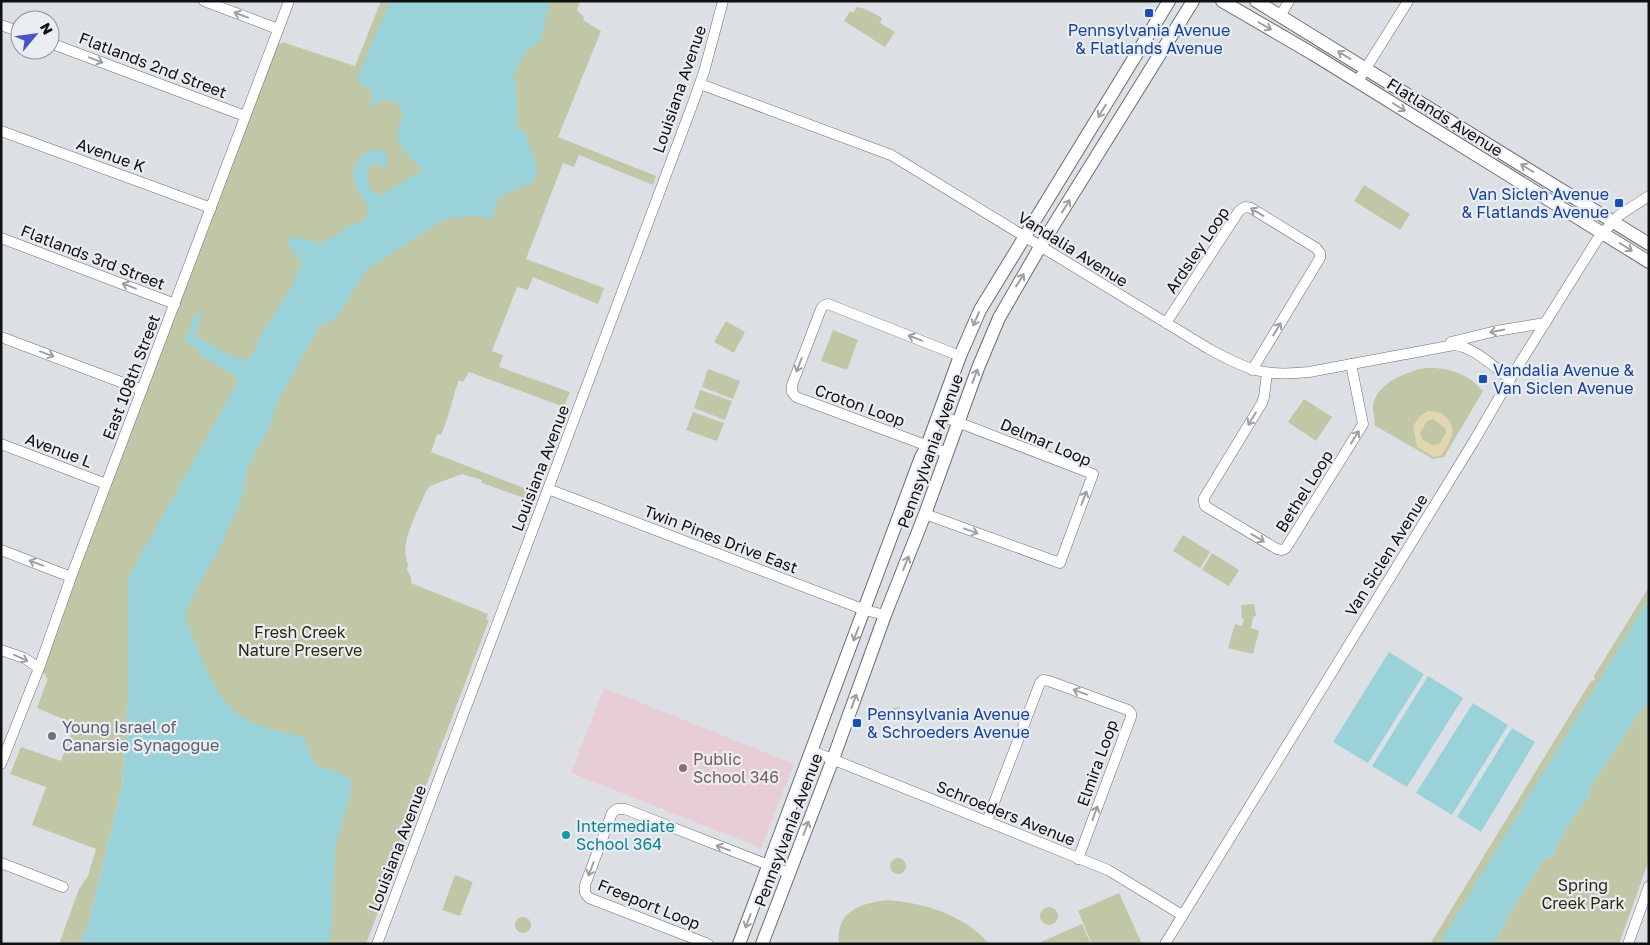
<svg xmlns="http://www.w3.org/2000/svg" width="1650" height="945" viewBox="0 0 1650 945" font-family="'Golos Text',sans-serif">
	<style>
		.education { fill: #e7ced6 }
		.green { fill: #bfc7a7 }
		.sand { fill: #e0d6b1; fill-rule: evenodd }
		.water { fill: #99d2d9 }
		.lines { fill: none; stroke-linecap: round; stroke-linejoin: round }
		.minor-casing { stroke: #6a6e73; stroke-width: 11 }
		.major-casing { stroke: #6a6e73; stroke-width: 14 }
		.minor { stroke: #fff; stroke-width: 10 }
		.major { stroke: #fff; stroke-width: 12 }
		.oneway { stroke: #9f9fa0 }
		.transit-dot { fill: #1a4fb4; stroke: #e9edf2; stroke-width: 2 }
		.worship-dot { fill: #6b7280; stroke: #e9edf2; stroke-width: 2 }
		.education-dot { fill: #8d6e63; stroke: #e9edf2; stroke-width: 2 }
		.culture-dot { fill: #0f9aa8; stroke: #e9edf2; stroke-width: 2 }
		.labels { text-anchor: middle; stroke-width: 4.5; stroke-linejoin: round; paint-order: stroke }
		.transit-label { font-size: 16px; fill: #164399; stroke: #e9edf2; text-anchor: start }
		.street-label { font-size: 16px; fill: #0e1012; stroke: #e9edf2 }
		.park-label { font-size: 16px; fill: #272d0b; stroke: #e9edf2 }
		.worship-label { font-size: 16px; fill: #5b616d; stroke: #e9edf2; text-anchor: start }
		.education-label { font-size: 16px; fill: #785e54; stroke: #e9edf2; text-anchor: start }
		.culture-label { font-size: 16px; fill: #0d838f; stroke: #e9edf2; text-anchor: start }
	</style>
	<rect width="100%" height="100%" fill="#dce0e5"/>
	<path class="education" d="M604,688L794,764L761,848L571,773Z"/>
	<g class="green">
		<path d="M381,1H404L401,102L426,169L367,224L313,268L128,704L122,786L88,925L79,944H59L79,889L88,876L96,849L32,825L46,787L10,774L21,747L61,761L75,724L37,708L48,678L45,677L46,675L43,673L44,670L39,668L273,41L281,44L282,42L355,66Z"/>
		<path d="M537,1H580L577,10L584,17L583,20L601,31L558,137L656,176L653,185L579,155L574,167L563,163L526,259L604,288L598,304L533,277L528,290L517,287L492,351L503,355L499,367L570,392L564,407L469,372L463,382L459,380C452,399 449,417 441,435L437,434L431,452L529,490L532,483L535,484L520,527L515,517L517,515L521,517L526,503L520,501L521,497L482,483V480L462,474L430,486L426,491C418,512 398,544 408,565L407,569L411,577V583L488,614L486,619L489,620L366,944H318L245,730L210,689L183,615L242,465L318,319L363,265L511,119L509,75Z"/>
		<path d="M857,7C867,9 873,13 882,18L880,23L895,32L885,47L844,21L850,11L853,13Z"/>
		<path d="M1364,185L1410,214L1400,230L1354,201Z"/>
		<path d="M726,321L745,332L734,353L714,342Z"/>
		<path d="M833,330L858,340L847,370L821,361Z"/>
		<path d="M1425,368C1448,367 1468,373 1483,391L1444,457L1433,459L1374,425C1376,418 1372,412 1373,405C1377,383 1406,372 1425,368Z"/>
		<path d="M708,369L740,381L733,399L702,387Z"/>
		<path d="M700,390L732,401L725,420L694,408Z"/>
		<path d="M1304,399L1332,417L1316,441L1288,422Z"/>
		<path d="M693,412L724,423L717,441L686,430Z"/>
		<path d="M1183,535L1210,552L1200,568L1173,551Z"/>
		<path d="M1212,553L1239,570L1229,586L1202,570Z"/>
		<path d="M1649,587V599L1440,944H1430L1591,681L1595,680L1594,676Z"/>
		<path d="M1254,604L1256,616L1253,617L1251,628L1259,631L1253,654L1228,648L1235,624L1242,626L1244,619H1242L1241,605Z"/>
		<path d="M1649,702V860L1619,944H1494L1513,908L1545,858L1553,856L1555,847L1562,840L1564,831L1589,796L1588,791L1637,716Z"/>
		<path d="M898,707L904,710L908,718L906,721L901,722L892,716L889,712L891,709Z"/>
		<circle cx="898" cy="866" r="8"/>
		<path d="M455,875L473,882L460,916L442,910Z"/>
		<path d="M1119,893L1142,944H1092L1078,911Z"/>
		<path d="M888,900C924,903 965,915 989,944H839C835,910 862,903 888,900Z"/>
		<circle cx="1049" cy="916" r="9"/>
		<circle cx="523" cy="925" r="8"/>
		<path d="M1082,924L1091,944H1042L1041,942Z"/>
	</g>
	<path class="sand" d="M1428,411C1436,411 1442,412 1447,418C1459,430 1449,443 1442,455L1434,457L1417,447L1413,426L1420,416ZM1433,419L1445,428L1446,433L1439,444L1432,445L1422,439L1420,433L1427,421Z"/>
	<g class="water">
		<path d="M390,1H550L540,41L525,52L513,76L516,87L517,126L527,135C529,146 533,155 536,166C541,182 522,187 511,191C506,193 501,197 497,200L492,218L470,216L445,219L366,270L341,311L329,324H321L276,404L273,420L247,469L244,492L237,510L217,553L197,588L185,615C197,647 214,703 246,719C263,729 285,732 304,738L311,758L320,768L337,771L351,780V792L335,847L331,931L328,944H79L88,925L122,786L128,703V578L237,383L236,377L200,355L196,347L184,342L190,330L191,324L194,316L206,312L198,320V330L193,336C212,341 229,361 249,359L255,349L259,338L293,285C295,276 300,270 301,261L289,246L288,240C297,232 311,244 322,242C334,240 340,231 349,226C354,223 360,223 365,221C366,216 369,211 367,206C365,197 358,194 356,186C349,169 360,151 378,149L386,154L389,159L385,167H381L376,163L372,165L366,174L371,191L382,196L386,191L393,189L402,182L421,172C418,162 413,161 406,153C397,142 394,129 403,117L399,104L385,99L370,107L373,92L358,82L359,74Z"/>
		<path d="M1649,599V702L1637,716L1588,791L1589,796L1564,831L1562,840L1555,847L1553,856L1545,858L1513,908L1495,942L1494,944H1439Z"/>
		<path d="M1389,652L1424,674L1368,763L1333,742Z"/>
		<path d="M1428,676L1463,698L1407,787L1372,766Z"/>
		<path d="M1473,703L1508,725L1452,815L1416,793Z"/>
		<path d="M1512,728L1535,742L1481,832L1457,817Z"/>
	</g>
	<g class="lines">
		<defs>
			<g id="minor">
				<path d="M204,1L278,29"/>
				<path d="M1280,16L1289,1"/>
				<path d="M1,25L20,32"/>
				<path d="M50,43L245,116"/>
				<path d="M1358,81L1408,1"/>
				<path d="M700,84L891,155L1209,349C1248,370 1263,377 1309,372L1454,345C1474,347 1494,367 1510,379"/>
				<path d="M1,131L211,208"/>
				<path d="M1,238L175,304"/>
				<path d="M1166,323L1239,211L1245,207L1251,208L1316,248L1320,253V258L1252,370"/>
				<path d="M1,337L142,390"/>
				<path d="M1451,342L1496,331L1545,323"/>
				<path d="M1267,373L1264,397L1262,403L1204,498V502L1205,506L1277,549L1282,550L1286,548L1363,424L1351,364"/>
				<path d="M1,444L106,484"/>
				<path d="M947,453L796,397L792,392V385L821,309L823,306L828,304L960,356"/>
				<path d="M548,489L865,610L885,615"/>
				<path d="M925,514L1060,563L1093,474L939,415"/>
				<path d="M1,550L71,577"/>
				<path d="M1,650L24,658L39,668"/>
				<path d="M812,751L1108,870L1182,915"/>
				<path d="M1,764L39,668L71,577L289,1"/>
				<path d="M987,821L1040,683L1043,680L1049,681L1128,710L1131,713V717L1078,859"/>
				<path d="M1,863L63,887"/>
				<path d="M377,944L693,103L704,72L723,1"/>
				<path d="M708,944L589,898L585,893V885L612,813L617,809H625L789,873"/>
				<path d="M1165,944L1474,441L1510,379L1597,240L1618,216L1649,196"/>
				<path d="M1628,944L1649,886"/>
			</g>
			<g id="major">
				<path d="M1222,1L1313,54L1649,262"/>
				<path d="M1256,1L1649,244"/>
				<path d="M739,944L921,457L927,446L960,356L980,310L1169,1"/>
				<path d="M762,944L833,759L885,615L925,514L978,368L999,318L1040,247L1193,1"/>
			</g>
		</defs>
		<use href="#minor" class="minor-casing"/>
		<use href="#major" class="major-casing"/>
		<use href="#minor" class="minor"/>
		<use href="#major" class="major"/>
	</g>
	<defs><path id="oneway-shaft" d="M-6 0H5M1.5-3L5.5 0L1.5 3" fill="none" stroke-width="1.6" stroke-linecap="round" stroke-linejoin="round" transform="scale(1.25)"/></defs>
	<g class="oneway">
		<use href="#oneway-shaft" transform="translate(241 15) rotate(-159)"/>
		<use href="#oneway-shaft" transform="translate(1265 26) rotate(30)"/>
		<use href="#oneway-shaft" transform="translate(1344 55) rotate(-149)"/>
		<use href="#oneway-shaft" transform="translate(96 60) rotate(21)"/>
		<use href="#oneway-shaft" transform="translate(1399 107) rotate(32)"/>
		<use href="#oneway-shaft" transform="translate(1102 111) rotate(121)"/>
		<use href="#oneway-shaft" transform="translate(1527 168) rotate(-148)"/>
		<use href="#oneway-shaft" transform="translate(1066 206) rotate(-58)"/>
		<use href="#oneway-shaft" transform="translate(1257 212) rotate(-149)"/>
		<use href="#oneway-shaft" transform="translate(1626 247) rotate(32)"/>
		<use href="#oneway-shaft" transform="translate(1020 280) rotate(-59)"/>
		<use href="#oneway-shaft" transform="translate(129 286) rotate(-159)"/>
		<use href="#oneway-shaft" transform="translate(976 319) rotate(113)"/>
		<use href="#oneway-shaft" transform="translate(1277 329) rotate(-59)"/>
		<use href="#oneway-shaft" transform="translate(1497 331) rotate(169)"/>
		<use href="#oneway-shaft" transform="translate(915 338) rotate(-159)"/>
		<use href="#oneway-shaft" transform="translate(47 354) rotate(20)"/>
		<use href="#oneway-shaft" transform="translate(799 365) rotate(111)"/>
		<use href="#oneway-shaft" transform="translate(975 376) rotate(-69)"/>
		<use href="#oneway-shaft" transform="translate(1252 419) rotate(121)"/>
		<use href="#oneway-shaft" transform="translate(1355 437) rotate(-58)"/>
		<use href="#oneway-shaft" transform="translate(1084 498) rotate(-69)"/>
		<use href="#oneway-shaft" transform="translate(971 531) rotate(20)"/>
		<use href="#oneway-shaft" transform="translate(1258 538) rotate(31)"/>
		<use href="#oneway-shaft" transform="translate(36 563) rotate(-159)"/>
		<use href="#oneway-shaft" transform="translate(906 563) rotate(-68)"/>
		<use href="#oneway-shaft" transform="translate(856 634) rotate(111)"/>
		<use href="#oneway-shaft" transform="translate(21 658) rotate(25)"/>
		<use href="#oneway-shaft" transform="translate(1080 692) rotate(-160)"/>
		<use href="#oneway-shaft" transform="translate(854 701) rotate(-70)"/>
		<use href="#oneway-shaft" transform="translate(1095 813) rotate(-70)"/>
		<use href="#oneway-shaft" transform="translate(806 828) rotate(-69)"/>
		<use href="#oneway-shaft" transform="translate(723 848) rotate(-159)"/>
		<use href="#oneway-shaft" transform="translate(591 869) rotate(111)"/>
		<use href="#oneway-shaft" transform="translate(748 921) rotate(111)"/>
	</g>
	<g class="transit-dot">
		<rect x="1144" y="8" width="10" height="10" rx="2.5"/>
		<rect x="1614" y="198" width="10" height="10" rx="2.5"/>
		<rect x="1478" y="374" width="10" height="10" rx="2.5"/>
		<rect x="852" y="718" width="10" height="10" rx="2.5"/>
	</g>
	<circle class="worship-dot" cx="52" cy="736" r="5"/>
	<circle class="education-dot" cx="683" cy="768" r="5"/>
	<circle class="culture-dot" cx="566" cy="835" r="5"/>
	<g class="labels">
		<g class="transit-label">
			<text x="1149" y="36" text-anchor="middle">Pennsylvania Avenue<tspan x="1149" dy="18">&amp; Flatlands Avenue</tspan></text>
			<text x="1609" y="200" text-anchor="end">Van Siclen Avenue<tspan x="1609" dy="18">&amp; Flatlands Avenue</tspan></text>
			<text x="1493" y="376">Vandalia Avenue &amp;<tspan x="1493" dy="18">Van Siclen Avenue</tspan></text>
			<text x="867" y="720">Pennsylvania Avenue<tspan x="867" dy="18">&amp; Schroeders Avenue</tspan></text>
		</g>
		<g class="street-label">
			<text transform="translate(153 65) rotate(21)" y="6">Flatlands 2nd Street</text>
			<text transform="translate(679 89) rotate(-71)" y="6">Louisiana Avenue</text>
			<text transform="translate(1445 117) rotate(32)" y="6">Flatlands Avenue</text>
			<text transform="translate(111 155) rotate(20)" y="6">Avenue K</text>
			<text transform="translate(1073 249) rotate(32)" y="6">Vandalia Avenue</text>
			<text transform="translate(1197 250) rotate(-56)" y="6">Ardsley Loop</text>
			<text transform="translate(93 257) rotate(21)" y="6">Flatlands 3rd Street</text>
			<text transform="translate(131 377) rotate(-69)" y="6">East 108th Street</text>
			<text transform="translate(860 405) rotate(20)" y="6">Croton Loop</text>
			<text transform="translate(1046 442) rotate(23)" y="6">Delmar Loop</text>
			<text transform="translate(59 450) rotate(21)" y="6">Avenue L</text>
			<text transform="translate(930 451) rotate(-70)" y="6">Pennsylvania Avenue</text>
			<text transform="translate(540 468) rotate(-69)" y="6">Louisiana Avenue</text>
			<text transform="translate(1304 491) rotate(-58)" y="6">Bethel Loop</text>
			<text transform="translate(721 539) rotate(21)" y="6">Twin Pines Drive East</text>
			<text transform="translate(1386 555) rotate(-58)" y="6">Van Siclen Avenue</text>
			<text transform="translate(1097 763) rotate(-70)" y="6">Elmira Loop</text>
			<text transform="translate(1006 813) rotate(22)" y="6">Schroeders Avenue</text>
			<text transform="translate(788 830) rotate(-69)" y="6">Pennsylvania Avenue</text>
			<text transform="translate(397 848) rotate(-69)" y="6">Louisiana Avenue</text>
			<text transform="translate(649 904) rotate(22)" y="6">Freeport Loop</text>
		</g>
		<g class="park-label">
			<text x="300" y="638">Fresh Creek<tspan x="300" dy="18">Nature Preserve</tspan></text>
			<text x="1583" y="891">Spring<tspan x="1583" dy="18">Creek Park</tspan></text>
		</g>
		<g class="worship-label">
			<text x="62" y="733">Young Israel of<tspan x="62" dy="18">Canarsie Synagogue</tspan></text>
		</g>
		<g class="education-label">
			<text x="693" y="765">Public<tspan x="693" dy="18">School 346</tspan></text>
		</g>
		<g class="culture-label">
			<text x="576" y="832">Intermediate<tspan x="576" dy="18">School 364</tspan></text>
		</g>
	</g>
	<rect width="1650" height="945" fill="none" stroke="#0e1012" stroke-width="5"/>
	<g transform="translate(35 35) rotate(61)"><circle r="24" fill="#e9edf2" stroke="#919598"/>
	<path d="M0-4L9 19L0 12L-9 19Z" fill="#4855ca"/>
	<text y="-8" font-size="14" font-weight="bold" text-anchor="middle" fill="#0e1012">N</text>
	</g>
</svg>
